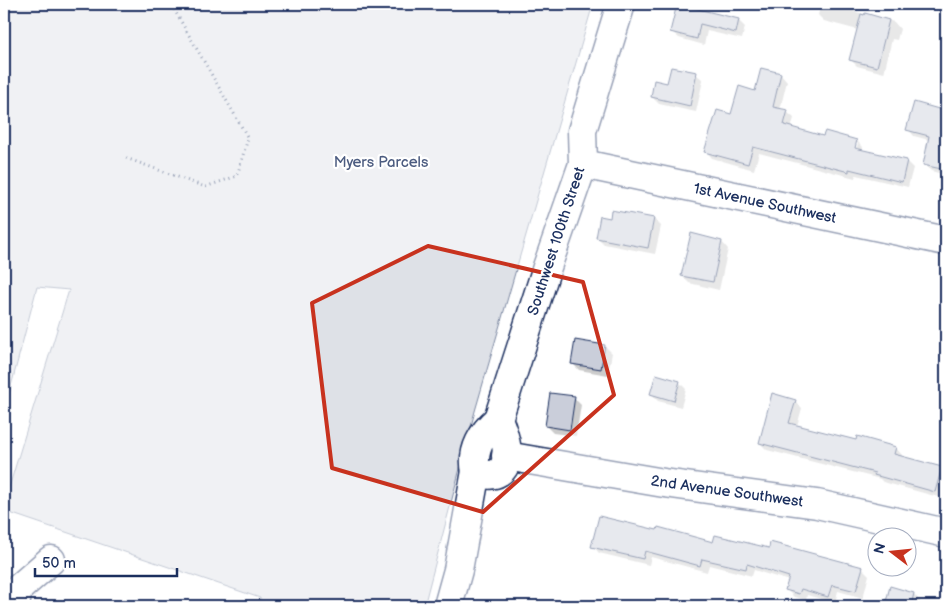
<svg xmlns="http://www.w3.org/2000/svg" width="950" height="610" viewBox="0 0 950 610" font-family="'Balsamiq Sans',sans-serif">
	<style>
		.green { fill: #dee1e7; stroke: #7c88a2 }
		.shadow { fill: #0003; fill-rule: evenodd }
		.building { fill: #caceda; stroke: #1b2f5e }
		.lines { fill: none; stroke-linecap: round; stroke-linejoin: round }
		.minor-casing { stroke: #1b2f5e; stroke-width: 31 }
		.path { stroke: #1b2f5e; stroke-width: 3; stroke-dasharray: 1 4; stroke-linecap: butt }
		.minor { stroke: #fff; stroke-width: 28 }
		.marked { fill: none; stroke: #c8321e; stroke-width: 4; stroke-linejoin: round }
		.labels { text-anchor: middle; stroke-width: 4.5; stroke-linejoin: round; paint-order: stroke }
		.park-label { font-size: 15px; fill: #4c5c80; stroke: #fff }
		.street-label { font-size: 15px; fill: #1b2f5e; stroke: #fff }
	</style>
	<rect width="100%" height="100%" fill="#fff"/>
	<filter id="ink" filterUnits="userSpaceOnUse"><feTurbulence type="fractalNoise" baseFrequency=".02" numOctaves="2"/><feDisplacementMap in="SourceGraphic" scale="10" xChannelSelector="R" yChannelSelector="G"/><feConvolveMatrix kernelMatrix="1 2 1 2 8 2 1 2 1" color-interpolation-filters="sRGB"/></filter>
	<g filter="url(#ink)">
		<path class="green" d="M4,4H593L475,411L424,606H262L260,598L4,511V504L69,290L37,287L4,413Z"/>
		<g class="shadow">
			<path d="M821,4H855L853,11L894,22L900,29L897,40L892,39L884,73L857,66L850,59L858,30L824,21L818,15Z"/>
			<path d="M678,6L738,20L745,27L742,39L707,31L704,45L679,38L672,32Z"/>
			<path d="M696,74L703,80L696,112L659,104L652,97L668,85Z"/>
			<path d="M781,74L787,81L780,110L787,112L794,118L791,129L824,138L857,141L863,147L862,151L906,161L913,168L908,187L856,175L855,178L759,153L754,170L712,158L706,151L732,116L756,92ZM855,143H858L855,154Z"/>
			<path d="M944,104H946V175L931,171L924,164L929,140L914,136L908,129L942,111Z"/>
			<path d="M654,219L661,226L655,254L604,244L597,237Z"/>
			<path d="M722,242L728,249L719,290L689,283L682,276Z"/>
			<path d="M946,304V331L940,325Z"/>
			<path d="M605,346L612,353L608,375L579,370L572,363Z"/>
			<path d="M679,382L686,389L681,407L658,401L651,394Z"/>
			<path d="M574,398L581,405L576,436L553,433L546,426Z"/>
			<path d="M795,401L802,408L797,426L856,442L896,448L902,455V457L941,468L946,473V481L942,498L883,482L880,479L767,450L760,443Z"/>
			<path d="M714,544L770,549L862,568L869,575L863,598L838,591L835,603L807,595L806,600L794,597L787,590L789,581L754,570L752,576L709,565L707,572L651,557L649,565L599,553L593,546Z"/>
			<path d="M888,592L914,594L920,601L919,606H884Z"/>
		</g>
		<g class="building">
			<path d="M677,4L739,19L736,33L700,24L697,39L670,32Z"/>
			<path d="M865,13L889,20L877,67L849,60L861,14L864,15Z"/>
			<path d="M671,67L697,72L690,106L651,97L654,80L667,83Z"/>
			<path d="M761,68L781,73L773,107L788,110L784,125L823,136L825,131L857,140L855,148L907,160L902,182L849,169V172L753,147L748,164L704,152L717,110L731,114L739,86L755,91Z"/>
			<path d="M914,102L946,111V170L923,165L929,136L906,130Z"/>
			<path d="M611,210L654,218L648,248L596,238L600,216L610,218Z"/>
			<path d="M691,233L722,241L713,282L681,276Z"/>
			<path d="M575,340L605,345L601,369L571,364Z"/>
			<path d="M656,374L680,381L674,401L650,394Z"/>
			<path d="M550,393L575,396L570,430L545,426Z"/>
			<path d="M772,393L796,400L789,423L856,440L857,436L896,447L894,454L942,467L935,492L874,475L875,473L759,443Z"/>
			<path d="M599,516L657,530L658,527L713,542L715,535L769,548L770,542L863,567L856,591L832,585L828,597L801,589L799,594L785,590L789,577L747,564L746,569L702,559L700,566L645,551L643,559L591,547Z"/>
			<path d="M890,586L914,593L911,606H885Z"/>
		</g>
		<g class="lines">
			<defs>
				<g id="minor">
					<path d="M583,164L946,241"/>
					<path d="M498,419L547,267L583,164L582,131L621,4"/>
					<path d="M498,419C504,433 514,462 499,472C491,477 484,475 476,471C471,450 483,432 498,419Z"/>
					<path d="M506,456L664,483L817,504L946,533"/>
					<path d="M15,606L18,589L51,560"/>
					<path d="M448,606L458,570L476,471"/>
				</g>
			</defs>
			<use href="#minor" class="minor-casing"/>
			<path class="path" d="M126,158L205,187L237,176L248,138L171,4"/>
			<use href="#minor" class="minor"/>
		</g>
	</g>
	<path d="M0 0H950V610H0ZM428,246L583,282L614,395L483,512L332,468L312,303Z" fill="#fff" fill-opacity=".55" fill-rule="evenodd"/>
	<path class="marked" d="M428,246L583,282L614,395L483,512L332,468L312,303Z"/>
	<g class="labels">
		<g class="park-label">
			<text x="381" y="167">Myers Parcels</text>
		</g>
		<g class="street-label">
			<text transform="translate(765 203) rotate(12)" y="5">1st Avenue Southwest</text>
			<text transform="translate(556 241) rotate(-72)" y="5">Southwest 100th Street</text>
			<text transform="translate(727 491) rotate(8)" y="5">2nd Avenue Southwest</text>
		</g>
	</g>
	<rect width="950" height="610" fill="none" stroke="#fff" stroke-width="20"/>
	<rect x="10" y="10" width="930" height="590" fill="none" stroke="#1b2f5e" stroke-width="2" filter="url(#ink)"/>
	<g transform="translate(892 552) rotate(286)"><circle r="24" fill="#ffffff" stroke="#a4acbf"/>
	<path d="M0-4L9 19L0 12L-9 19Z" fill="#c8321e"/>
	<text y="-8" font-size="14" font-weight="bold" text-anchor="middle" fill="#1b2f5e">N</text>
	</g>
	<path d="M35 568v8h142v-8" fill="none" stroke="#1b2f5e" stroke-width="2.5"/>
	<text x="42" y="568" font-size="15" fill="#1b2f5e" stroke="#ffffff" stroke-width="4" paint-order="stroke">50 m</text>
</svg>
